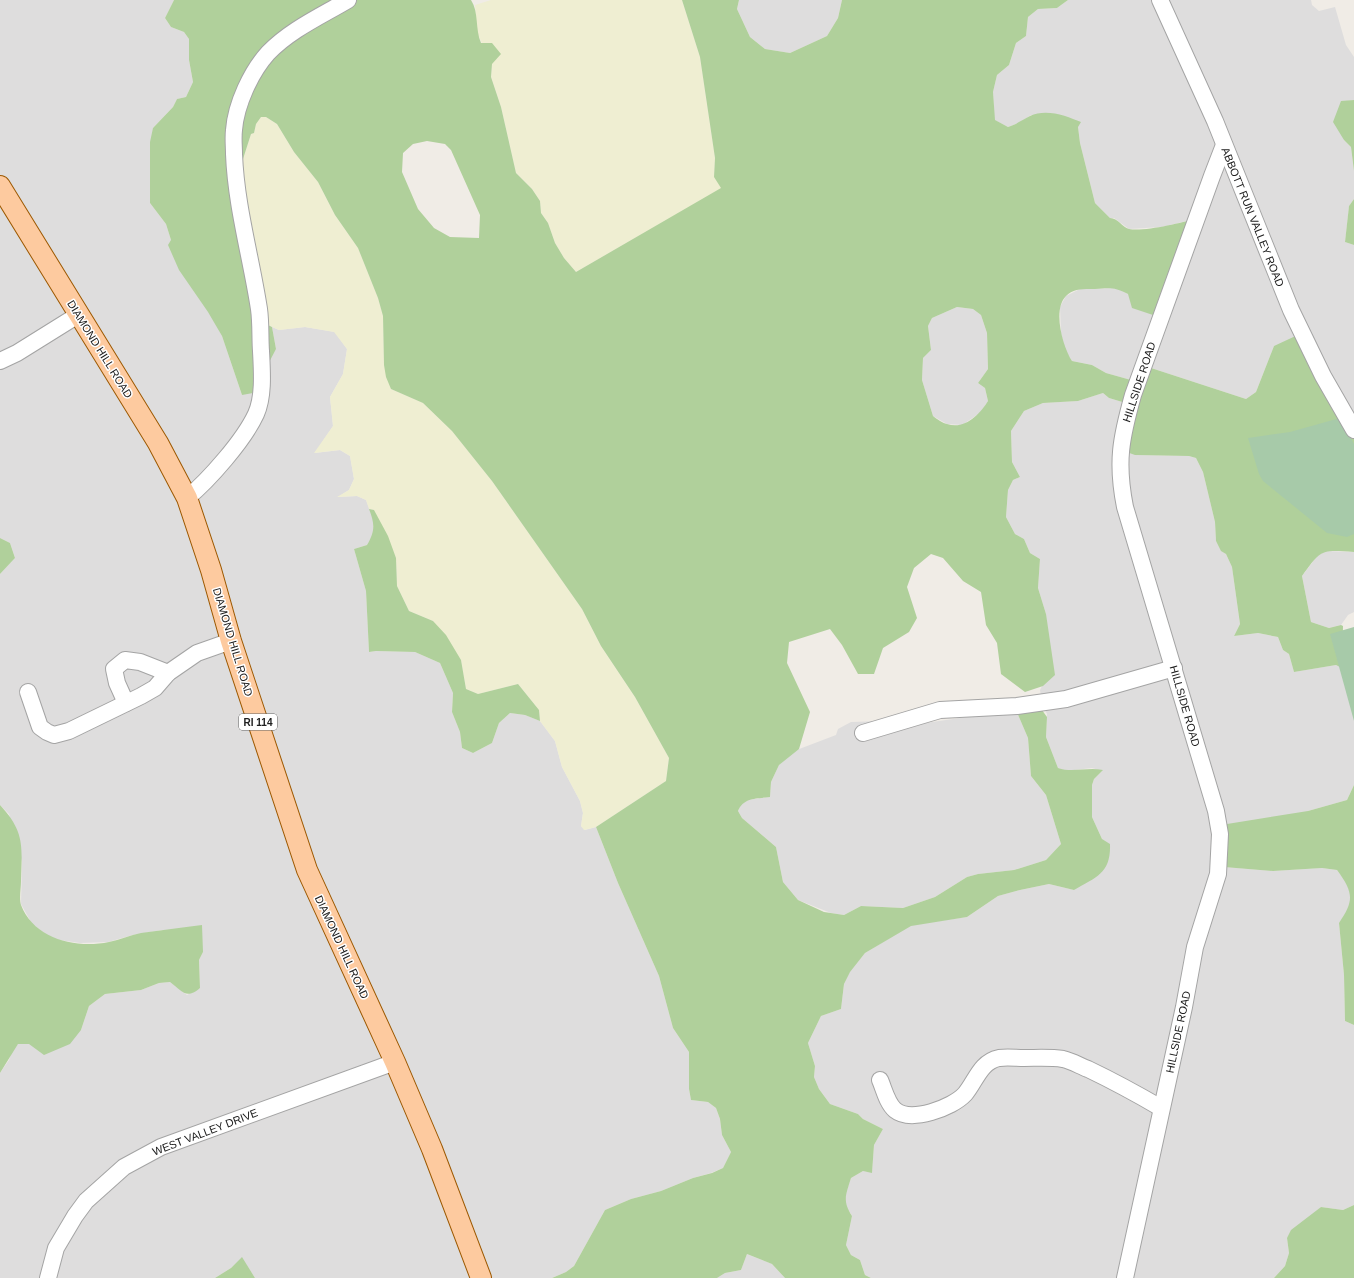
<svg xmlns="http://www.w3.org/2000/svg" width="1354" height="1278" viewBox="0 0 1354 1278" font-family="Helvetica,sans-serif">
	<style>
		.residential { fill: #dedddd }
		.farmland { fill: #efeed2 }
		.forest { fill: #b0d09b; fill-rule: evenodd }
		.cemetery { fill: #a7caa9 }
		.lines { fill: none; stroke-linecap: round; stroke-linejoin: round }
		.minor-casing { stroke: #a4a4a4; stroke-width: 18 }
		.major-casing { stroke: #9c5800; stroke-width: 22 }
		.minor { stroke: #fff; stroke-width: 16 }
		.major { stroke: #fdca9f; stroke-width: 20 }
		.labels { text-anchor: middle; stroke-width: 3; stroke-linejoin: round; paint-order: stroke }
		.shield { fill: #fff; stroke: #636363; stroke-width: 1 }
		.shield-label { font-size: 10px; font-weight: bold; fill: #202020 }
		.street-label { font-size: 11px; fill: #202020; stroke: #fff }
	</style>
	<rect width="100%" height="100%" fill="#f0ece6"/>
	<g class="residential">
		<path d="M0,0H174L165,18L171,27L184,32L189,39V60L193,82L186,97L177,99L173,107L153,128L150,203L166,224L171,240L222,336L242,395L276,349L272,327L279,330L305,327L335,332L347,349L343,374L330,397L333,426L315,453L340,450L350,456L354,479L349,490L338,497L357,496L366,500L373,518L374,534L367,545L354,549L366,591L369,652L376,651L415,652L440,663L453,693L452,712L460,732L462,748L473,753L492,743L499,723L510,713L525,715L540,721L555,741L562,767L580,801L583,813L581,826L585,830L596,827L618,883L659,976L673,1028L689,1052V1089L691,1100L708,1102L716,1108L720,1119L722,1135L731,1152L723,1168L711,1173L693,1178L661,1191L631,1199L605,1210L574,1266L566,1272L552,1278H255L242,1258L231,1268L215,1278H0V1073L9,1060L12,1051L18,1044H29L81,1030L89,1006L105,994L141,990L159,983L170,982L187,995L200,988L199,960L203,952L162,930L133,935L108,942L80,943L52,939L32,924L21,904L22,862L9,814L0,805V574L15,558L10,543L0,538Z"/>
		<path d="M739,0H842L838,18L827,36L790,53L765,49L750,37L737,9Z"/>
		<path d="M1068,0H1311L1312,5L1319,11L1335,7L1346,45L1354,57V100L1341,102L1344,140L1351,147L1354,171V199L1349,206L1345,242L1354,245V425L1274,346L1256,392L1246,399L1148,367L1138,382L1106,373L1092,365L1072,361L1065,350L1061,333L1060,307L1066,296L1080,289L1117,288L1128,294L1195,219L1162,227L1129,229L1114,218H1110L1095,203L1080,143L1078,127L1031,115L1019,123L1008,127L994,120L993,92L997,75L1009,65L1016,43L1026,36L1028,17L1038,9L1057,8Z"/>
		<path d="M957,307L973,309L981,315L987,333L988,369L978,383L985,388L988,401L980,413L962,425L947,424L933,416L922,380L923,358L931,350L928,326L932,318Z"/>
		<path d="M1103,393L1109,398L1129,404L1135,455L1189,456L1196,458L1203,472L1215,522L1216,541L1221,550L1226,554L1232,567L1240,624L1234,636L1258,633L1278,637L1283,650L1289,654L1294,672L1336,665L1343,668L1354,693V785L1347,800L1308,811L1225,867L1273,871L1322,868L1337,870L1346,882L1352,897L1350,910L1339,923L1344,975L1345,1021L1354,1025V1205L1343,1210L1321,1207L1287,1238L1289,1253L1285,1266L1274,1278H871L865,1275L860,1260L851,1255L846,1245L852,1216L846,1206L844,1199L851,1178L863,1171L872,1172L874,1145L883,1129L863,1119L858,1114L830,1104L819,1089L814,1077L815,1066L808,1043L821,1016L841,1009L844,984L850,971L865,953L911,925L967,917L998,896L1020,890L1049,884L1074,890L1102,839L1092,817V785L1094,779L1102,771L1092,768L1066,771L1058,768L1046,737L1047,714L1042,704L1040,690L1042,686L1046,614L1038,588L1040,559L1030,553L1024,539L1015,534L1006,517L1008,490L1013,480L1020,477L1012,462L1011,431L1024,411L1043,403L1078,401Z"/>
		<path d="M1326,551L1354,552V612L1348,615L1341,625L1329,628L1311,622L1302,576L1318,555Z"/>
		<path d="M1016,710L1028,738L1031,776L1046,795L1061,844L1046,860L1014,870L978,874L967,877L935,897L903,908L861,906L844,915L831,913L798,900L783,882L776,847L742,818L738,811L741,803L746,800L770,797L771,782L779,765L794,751L836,735L838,729L851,722L884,721L911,725Z"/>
		<path d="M747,1254L772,1264L785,1278H717L725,1273L741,1270Z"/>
	</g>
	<g class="farmland">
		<path d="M491,0H682L700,57L715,158L714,177L722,188L576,272L564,258L555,243L548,223L541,213L540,201L532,189L516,173L501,107L491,77L492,64L477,33L475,5Z"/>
		<path d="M261,117H266L277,124L294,152L318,182L335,215L358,248L378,298L383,316L384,365L391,389L423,403L452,431L492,481L582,609L601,646L635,697L669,758L666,781L596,827L584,830L581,826L583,813L580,801L562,767L555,741L540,721L539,710L518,684L478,694L466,689L461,660L433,621L409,611L397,586L396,558L374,510L369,509L366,500L357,496L337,497L349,490L354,479L350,456L340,450L314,453L333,426L330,397L343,374L347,349L334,332L305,327L279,330L266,324L241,195L243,159L251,134L254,133L256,124Z"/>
	</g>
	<g class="forest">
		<path d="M174,0H471C479,12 475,29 481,43H492L501,54L492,64L491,77L501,107L516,173L532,189L540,201L541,213L548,223L555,243L564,258L576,272L721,188L714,177L715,158L700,57L682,0H739L737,9L750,37L765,49L790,53L827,36L838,18L842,0H1068L1057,8L1038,9L1028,17L1026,36L1016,43L1009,65L997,75L993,92L995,120L1008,127C1017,124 1022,120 1030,116C1046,108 1067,116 1081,122L1078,127L1080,143L1095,203L1110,218C1118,218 1122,227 1129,229C1143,232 1181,223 1195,219L1159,317L1132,308L1128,294C1115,287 1109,288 1095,289C1086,289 1073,288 1066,296C1052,310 1063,347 1072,361L1092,365L1106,373L1138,382L1148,367L1246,399L1256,392L1274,346L1302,333L1354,425V552C1320,550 1322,549 1302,576L1311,622L1329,628L1341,625L1343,626L1342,668L1336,665L1294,672L1289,654L1283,650L1278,637L1258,633L1234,636L1240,624L1232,567L1226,554L1221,551L1216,541L1215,522L1203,472L1196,458L1189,456L1135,455L1121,450L1129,404L1109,398L1103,393L1078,401L1043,403L1024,411L1011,431L1012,462L1020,477L1013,480L1008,490L1006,517L1015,534L1024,539L1030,553L1040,559L1038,588L1046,614L1055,675L1043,686L1025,692L1001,674L997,643L986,625L981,592L963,581L943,558L931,554L914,568L907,587L917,618L909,632L883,648L874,674H858L842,645L830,629L789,642L787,663L810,712L799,749L779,765L771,782L770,797C756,799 744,797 738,811L742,818L776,847L783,882L798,900L824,912L844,915L861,906L903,908L935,897L967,877L978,874L1014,870L1046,860L1061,844L1046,795L1031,776L1028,738L1016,710L1039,706L1047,717L1046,737L1058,768C1072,773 1087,767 1103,770L1094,779L1092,785V817L1102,839L1110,844C1111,873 1097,877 1074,890L1049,884L1020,890L998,896L967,917L911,926L865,953L850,972L844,984L841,1009L821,1016L808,1043L815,1066L814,1077L819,1089L830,1104L858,1114L863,1119L883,1129L874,1145L872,1173L863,1171L851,1178C846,1195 842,1200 852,1216L846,1245L851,1255L860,1260L865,1275L871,1278H785L772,1264L747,1254L741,1270L725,1273L717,1278H552L566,1272L574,1266L605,1210L631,1199L661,1191L693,1178L712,1173L723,1168L731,1152L722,1135L720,1119L716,1108L708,1102L691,1100L689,1089V1052L673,1028L659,976L618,883L596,827L666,781L669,758L635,697L601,646L582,609L492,481L452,431L423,403L391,389L386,377L384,365L383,316L378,298L358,248L335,215L318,182L294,152L277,124L266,117H261L256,124L254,133L251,134L243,159L241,195L266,324L272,327L276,349L253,393L242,395L222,336L208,312L179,270L168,245L171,240L166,224L150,203V142L153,128L173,107L177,99L186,97L193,82L189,60V39L184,32L171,27L165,18ZM427,141L445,144L451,150L480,215L479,238L450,237L434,228L418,209L402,172L403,153L413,144ZM957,307L973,309L981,315L987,333L988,369L978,383L985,388L988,401C980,414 965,430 947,424C942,423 937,419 933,416L922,380L923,358L931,350L928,326L932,318Z"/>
		<path d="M1354,100V171L1351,147L1344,140L1333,122L1341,101Z"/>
		<path d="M1354,199V245L1345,242L1349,206Z"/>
		<path d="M369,509L374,510L388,536L396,558L397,586L409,611L433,621L446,635L461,660L466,689L478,694L518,684L539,710L540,721L525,715L510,713L499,723L492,743L473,753L462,748L460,732L452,712L453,693L440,663L415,652L376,651L369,652L366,591L354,549L367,545C375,532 375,524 369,509Z"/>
		<path d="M0,538L10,543L15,558L0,574Z"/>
		<path d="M1354,785V1025L1345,1021L1344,975L1339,923C1354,901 1354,893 1337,870L1322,868L1273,871L1224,867L1227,824L1308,811L1347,800Z"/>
		<path d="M0,805C25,832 22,846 21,881C21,888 19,898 21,905C34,939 76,949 109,942C120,940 130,935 141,933C161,930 181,928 202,925L203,952L199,960L200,988C186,1000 182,991 170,982L159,983L141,990L105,994L89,1006L81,1030L70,1044L44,1055L29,1044H18L0,1073Z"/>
		<path d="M1354,1205V1278H1274L1285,1266L1289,1253L1287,1238L1291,1230L1321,1207L1343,1210Z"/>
		<path d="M242,1257L255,1278H215L231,1268Z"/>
	</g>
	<g class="cemetery">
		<path d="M1340,418L1354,444V534L1347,537L1327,533L1263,481L1259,474L1248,438L1290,432Z"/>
		<path d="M1354,627V721L1330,634Z"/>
	</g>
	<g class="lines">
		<defs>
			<g id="minor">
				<path d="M1160,0L1215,121L1291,310L1323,376L1354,430"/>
				<path d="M0,361L17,353L78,315"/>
				<path d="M187,498C209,480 244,440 256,414C264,396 262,371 261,351C260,338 261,323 259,309C251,257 236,206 234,154C234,146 233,138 234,130C236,104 251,72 268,53C290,30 321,16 348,0"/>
				<path d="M28,692L40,727L47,732L54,735L69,731L141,696L155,688L168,673L197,653L231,641"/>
				<path d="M126,703L117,683L114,669L125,660L140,662L168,673"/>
				<path d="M863,733L940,710L1017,706L1066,699L1174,668"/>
				<path d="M880,1080C884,1089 887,1103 895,1110C911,1123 952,1108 965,1094C976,1081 980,1062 999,1058C1007,1057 1016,1058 1024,1058C1037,1058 1050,1057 1063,1059C1072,1061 1080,1066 1088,1069C1113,1081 1137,1094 1161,1108"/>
				<path d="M48,1278L56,1248L75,1216L86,1201L124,1167L161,1147L395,1062"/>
				<path d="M1125,1278L1184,1007L1195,947L1218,874L1220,834L1216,811L1125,507C1116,462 1121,438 1133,395L1212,176L1224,145"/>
			</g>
			<path id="major" d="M0,186L158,443L187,498L211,570L231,641L307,870L395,1062L432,1149L481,1278"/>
		</defs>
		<use href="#minor" class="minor-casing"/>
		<use href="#major" class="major-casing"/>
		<use href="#minor" class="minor"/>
		<use href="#major" class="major"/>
	</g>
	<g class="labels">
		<rect class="shield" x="239" y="714" width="38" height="16" rx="3"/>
		<g class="shield-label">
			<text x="258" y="726">RI 114</text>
		</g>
		<g class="street-label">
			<text transform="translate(1253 217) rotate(68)" y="4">ABBOTT RUN VALLEY ROAD</text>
			<text transform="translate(100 349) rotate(58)" y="4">DIAMOND HILL ROAD</text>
			<text transform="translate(1139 382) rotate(-72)" y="4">HILLSIDE ROAD</text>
			<text transform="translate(233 642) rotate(73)" y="4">DIAMOND HILL ROAD</text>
			<text transform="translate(1185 706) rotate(74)" y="4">HILLSIDE ROAD</text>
			<text transform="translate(342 947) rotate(65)" y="4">DIAMOND HILL ROAD</text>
			<text transform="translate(1178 1032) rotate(-78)" y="4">HILLSIDE ROAD</text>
			<text transform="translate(205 1132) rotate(-21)" y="4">WEST VALLEY DRIVE</text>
		</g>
	</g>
</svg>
